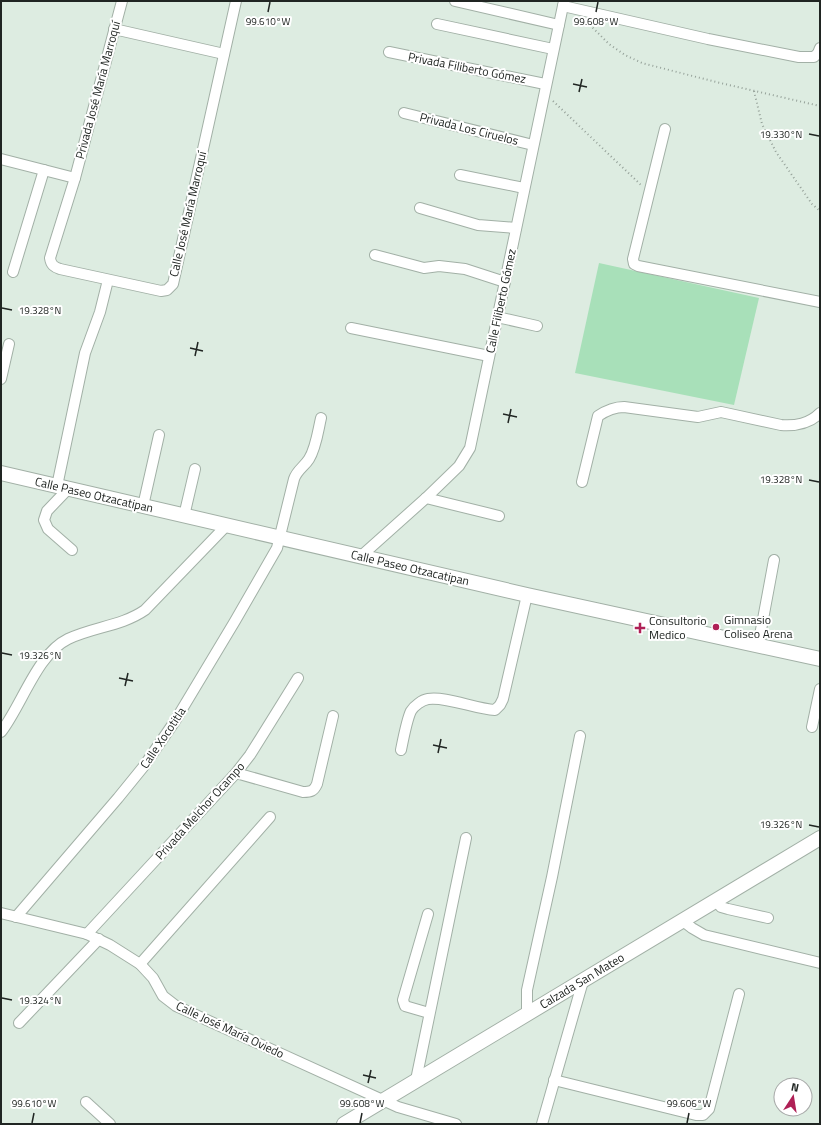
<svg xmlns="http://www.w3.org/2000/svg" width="821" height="1125" viewBox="0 0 821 1125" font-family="'Titillium Web',sans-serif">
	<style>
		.green { fill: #a8e0b9 }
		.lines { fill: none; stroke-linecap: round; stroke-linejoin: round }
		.minor-casing { stroke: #a2b0a6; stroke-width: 12 }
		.secondary-casing { stroke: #a2b0a6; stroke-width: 16 }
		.path { stroke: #95a199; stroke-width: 2; stroke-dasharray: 1 3; stroke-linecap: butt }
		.minor { stroke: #fff; stroke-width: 10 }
		.secondary { stroke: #fff; stroke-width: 14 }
		.ticks { fill: none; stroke: #202522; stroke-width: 1.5 }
		.poi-dot { fill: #af2056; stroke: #fff; stroke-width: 1.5 }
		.labels { text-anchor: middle; stroke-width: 4; stroke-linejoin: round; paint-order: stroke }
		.street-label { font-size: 12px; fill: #202522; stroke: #fff }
		.poi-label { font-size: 12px; fill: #202522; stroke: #fff; text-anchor: start }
		.ticks-label { font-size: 10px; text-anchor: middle; fill: #202522; stroke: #fff; stroke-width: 4; stroke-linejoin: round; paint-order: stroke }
	</style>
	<rect width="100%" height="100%" fill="#ddece1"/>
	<path class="green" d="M599,263L759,298L734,405L575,373Z"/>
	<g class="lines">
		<defs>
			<g id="minor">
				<path d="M122,1L75,178L50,258C51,265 54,267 60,269L161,291L167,290L173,284L236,1"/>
				<path d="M455,1L559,25"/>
				<path d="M563,6L708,39L799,57H814L818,53L820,48"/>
				<path d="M437,24L553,49"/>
				<path d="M114,29L224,54"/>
				<path d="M389,52L545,84"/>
				<path d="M404,113L533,145"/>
				<path d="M665,129L633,259L634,264L638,266L820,302"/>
				<path d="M1,159L75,178"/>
				<path d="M460,175L524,188"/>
				<path d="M420,208L478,225L516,228"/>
				<path d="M375,255L424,268L439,266L465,269L505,282"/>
				<path d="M13,272L44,170"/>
				<path d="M497,317L537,326"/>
				<path d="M351,328L489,356"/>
				<path d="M1,379L9,344"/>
				<path d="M582,482L598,416C607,410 614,407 624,407L698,417L721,412L781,425C796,426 809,424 820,413"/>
				<path d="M57,486L85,353L100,312L108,280"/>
				<path d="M68,489L47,511L44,520L48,529L72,550"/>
				<path d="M426,498L499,516"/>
				<path d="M143,506L159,435"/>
				<path d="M184,516L195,469"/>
				<path d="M360,557L426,498L459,466L470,448L564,1"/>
				<path d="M758,646L774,560"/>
				<path d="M812,727L820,689"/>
				<path d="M1,732C22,705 37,654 68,639C93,627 122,626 145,610L226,526"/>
				<path d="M401,750C403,740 407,719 411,711C414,706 422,700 428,699C446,696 475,709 495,710L500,705L503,699L527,595"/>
				<path d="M236,773L303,792C311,792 314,791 317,784L333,716"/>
				<path d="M716,901L721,907L728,909L768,918"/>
				<path d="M1,913L87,934L110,945L140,964L153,978L163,996L176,1006L398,1107L456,1124"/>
				<path d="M428,914L403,1000L405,1006L429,1013"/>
				<path d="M16,917L118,798L144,766L175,721L235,621L277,548L294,479C297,470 304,467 309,459C316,448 318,431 321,418"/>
				<path d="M683,921L692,928L704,935L820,963"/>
				<path d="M87,934L236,773L250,755L298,678"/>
				<path d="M140,964L270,817"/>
				<path d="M527,1014V990L552,877L580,736"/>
				<path d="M19,1023L99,939"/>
				<path d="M416,1080L466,838"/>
				<path d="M554,1080L696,1115H703L709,1109L739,994"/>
				<path d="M86,1102L110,1124"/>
				<path d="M542,1124L583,981"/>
			</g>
			<g id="secondary">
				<path d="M1,473L527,595L820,659"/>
				<path d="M344,1124L820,838"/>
			</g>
		</defs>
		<use href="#minor" class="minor-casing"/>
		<use href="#secondary" class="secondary-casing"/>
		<g class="path">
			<path d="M587,22L609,44L625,55L642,63L716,82L820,106"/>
			<path d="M754,91L762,124L776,152L812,204L820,211"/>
			<path d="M553,101L641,185"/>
		</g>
		<use href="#minor" class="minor"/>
		<use href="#secondary" class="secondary"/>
	</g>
	<path class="ticks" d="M268,12L270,2M596,12L598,2M573,84L587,87M579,92L582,79M809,134L819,136M2,308L12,310M190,348L203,351M195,356L198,342M503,414L517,417M508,423L511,409M809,480L819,482M2,653L12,655M119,678L133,681M125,686L128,673M433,745L447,748M438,753L441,739M809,825L819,827M2,998L12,1000M363,1075L376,1078M368,1083L371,1070M32,1123L34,1113M360,1123L362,1113M687,1123L689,1113"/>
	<g class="poi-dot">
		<circle cx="716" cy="627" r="4"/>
		<path d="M638 622h4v4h4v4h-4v4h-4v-4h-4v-4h4z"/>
	</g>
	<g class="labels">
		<g class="street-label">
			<text transform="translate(467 68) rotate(11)" y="4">Privada Filiberto Gómez</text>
			<text transform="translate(98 90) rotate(-75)" y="4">Privada José María Marroquí</text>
			<text transform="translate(469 129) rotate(14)" y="4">Privada Los Ciruelos</text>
			<text transform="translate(188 214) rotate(-77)" y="4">Calle José María Marroquí</text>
			<text transform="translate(501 301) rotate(-78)" y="4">Calle Filiberto Gómez</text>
			<text transform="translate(94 495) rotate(13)" y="4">Calle Paseo Otzacatipan</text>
			<text transform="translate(410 568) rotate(13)" y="4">Calle Paseo Otzacatipan</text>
			<text transform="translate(163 738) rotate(-56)" y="4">Calle Xocotitla</text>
			<text transform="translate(200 811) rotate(-48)" y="4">Privada Melchor Ocampo</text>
			<text transform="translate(582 981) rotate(-31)" y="4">Calzada San Mateo</text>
			<text transform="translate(230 1030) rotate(25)" y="4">Calle José María Oviedo</text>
		</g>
		<g class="poi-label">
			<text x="724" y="624">Gimnasio<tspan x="724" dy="14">Coliseo Arena</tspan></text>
			<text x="649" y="625">Consultorio<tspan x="649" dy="14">Medico</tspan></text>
		</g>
	</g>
	<g class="ticks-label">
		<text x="268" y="25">99.610°W</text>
		<text x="596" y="25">99.608°W</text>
		<text x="781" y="138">19.330°N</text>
		<text x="40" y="314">19.328°N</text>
		<text x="781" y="483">19.328°N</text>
		<text x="40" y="659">19.326°N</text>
		<text x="781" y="828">19.326°N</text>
		<text x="40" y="1004">19.324°N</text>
		<text x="34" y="1107">99.610°W</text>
		<text x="362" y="1107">99.608°W</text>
		<text x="689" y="1107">99.606°W</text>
	</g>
	<rect width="821" height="1125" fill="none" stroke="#202522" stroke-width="4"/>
	<g transform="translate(793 1097) rotate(12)"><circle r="19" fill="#ffffff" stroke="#a6a8a7"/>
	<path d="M0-3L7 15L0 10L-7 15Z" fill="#af2056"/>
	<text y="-6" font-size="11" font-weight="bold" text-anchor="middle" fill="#202522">N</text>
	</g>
</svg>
